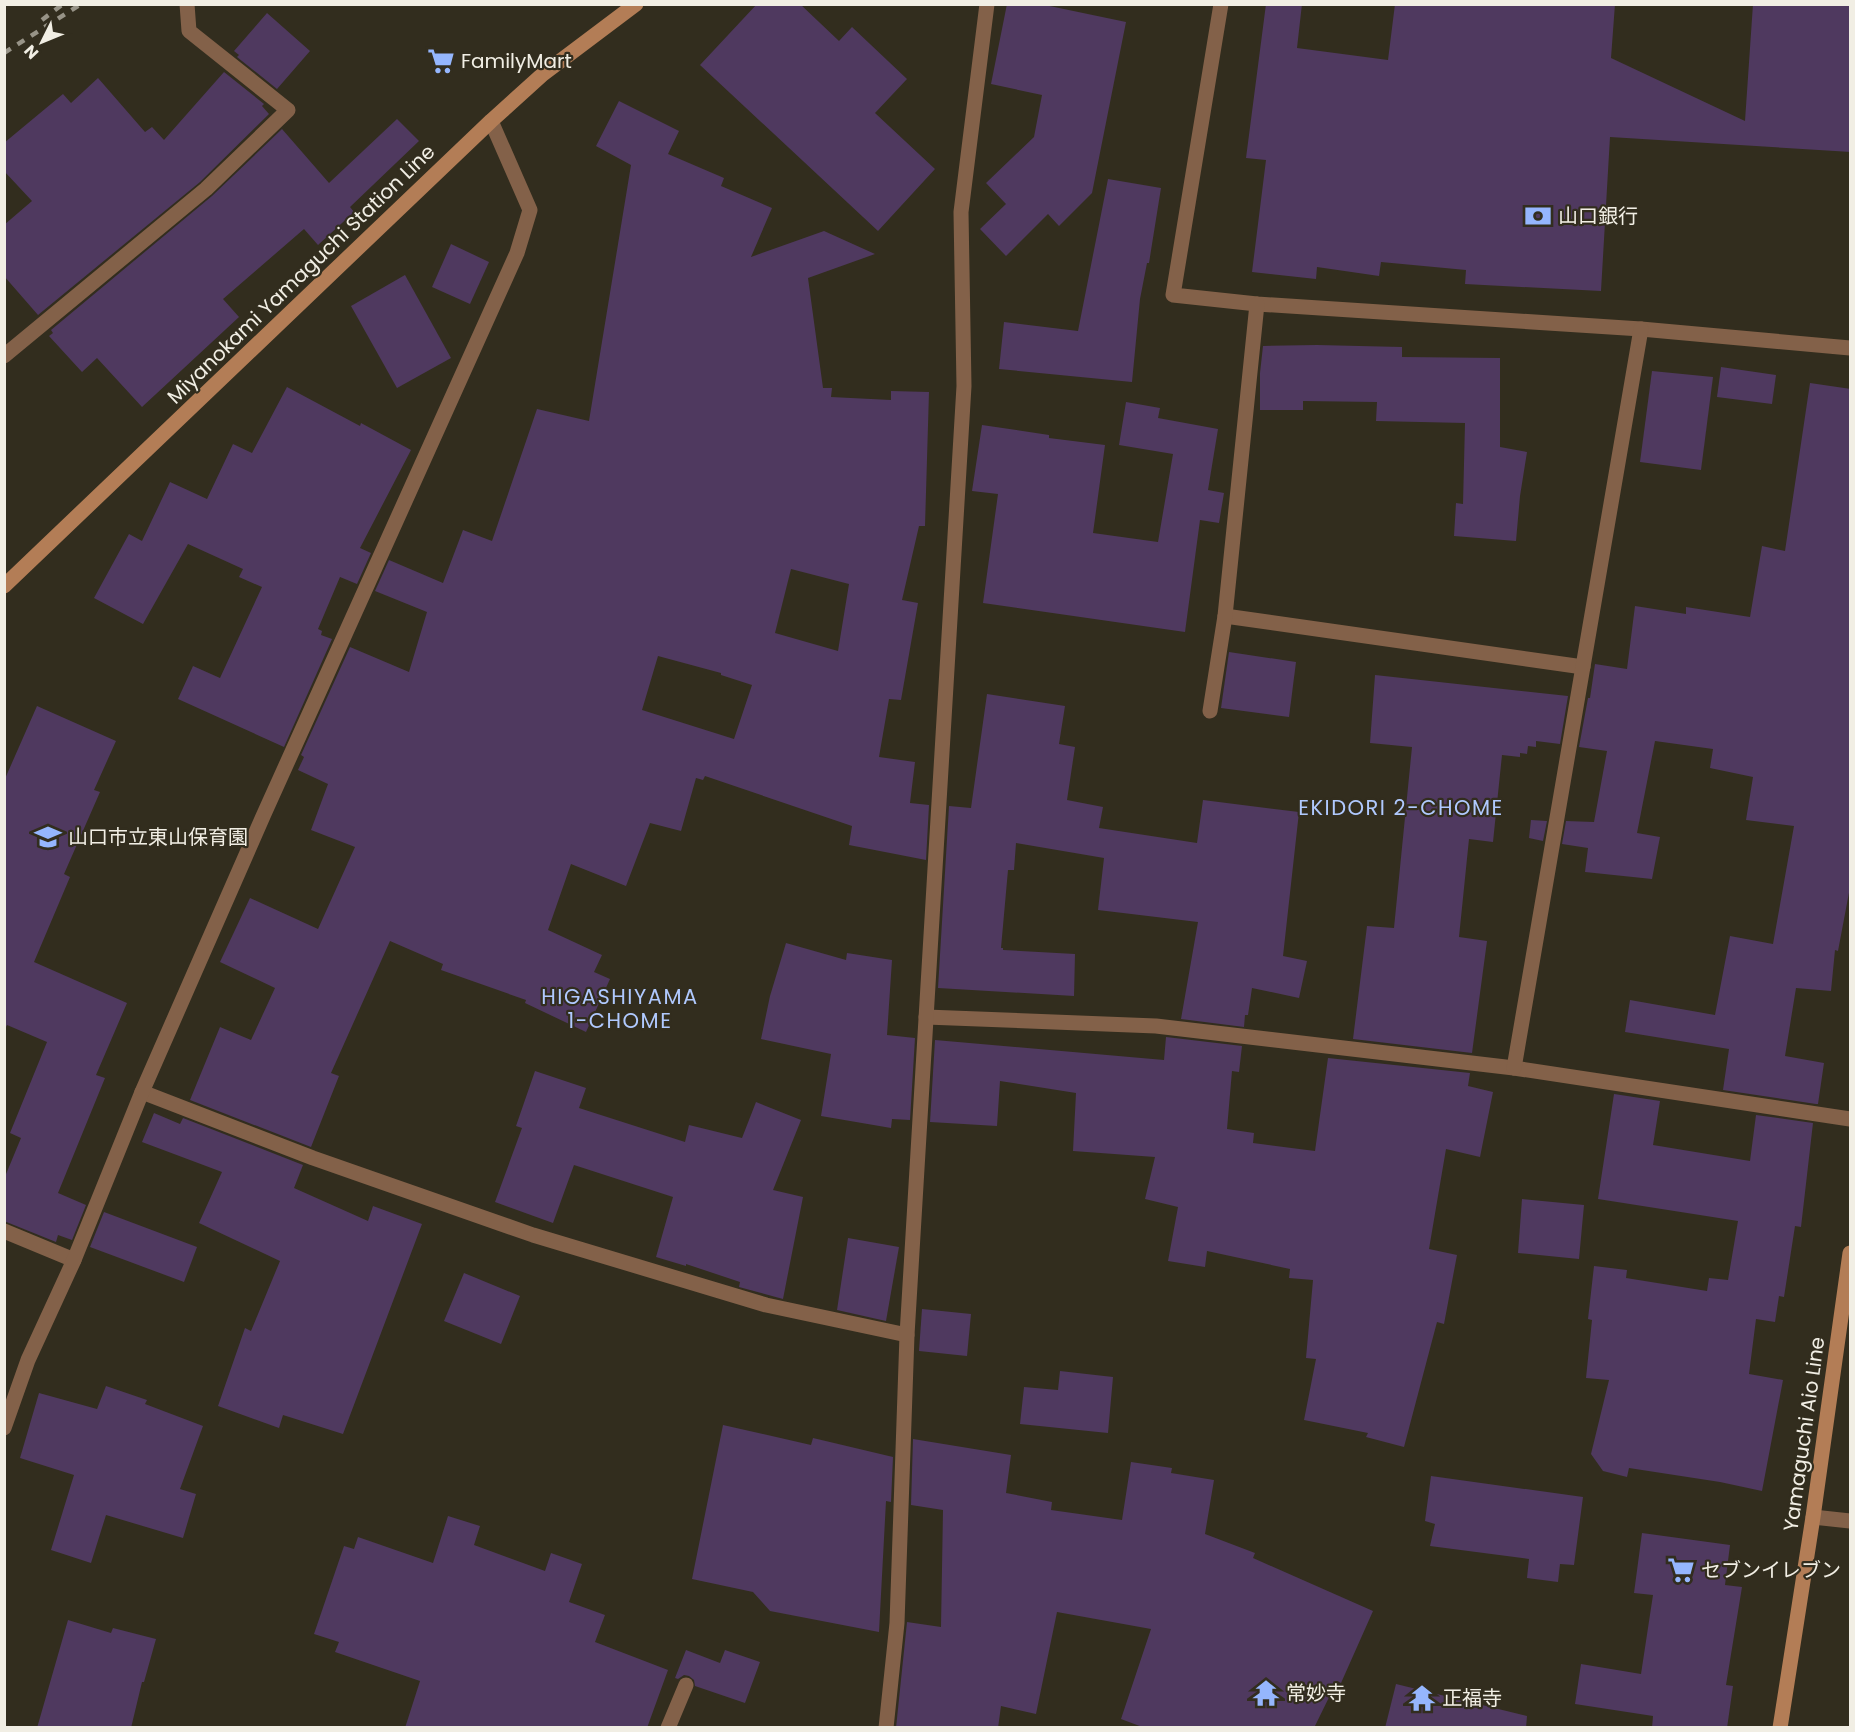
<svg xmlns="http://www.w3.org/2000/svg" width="1855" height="1732" viewBox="0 0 1855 1732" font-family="Poppins,'Noto Sans JP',sans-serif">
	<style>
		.building { fill: #4f395f; fill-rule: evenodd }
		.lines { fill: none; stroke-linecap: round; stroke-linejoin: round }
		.lane { stroke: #836149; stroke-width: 15 }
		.street { stroke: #836149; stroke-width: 15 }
		.secondary { stroke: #b37d56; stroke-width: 15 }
		.rail { stroke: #979387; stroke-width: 4.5; stroke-dasharray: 8 8; stroke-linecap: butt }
		.labels { text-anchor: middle; stroke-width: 4.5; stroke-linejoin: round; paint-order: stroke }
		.poi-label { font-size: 20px; fill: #f1eee4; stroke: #322d1e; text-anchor: start }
		.street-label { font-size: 20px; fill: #f1eee4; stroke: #322d1e }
		.neighbourhood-label { font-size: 21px; letter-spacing: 1.5px; fill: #b0c9fe; stroke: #322d1e }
	</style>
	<rect width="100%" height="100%" fill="#322d1e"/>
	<g class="building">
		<path d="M757,4H800L839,41L852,27L907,79L875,113L935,169L878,231L700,65Z"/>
		<path d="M1007,4H1040L1126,22L1092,193L1059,226L1048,214L1006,256L980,229L1006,204L986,183L1034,137L1042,95L991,84Z"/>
		<path d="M1266,4H1302L1297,48L1388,60L1395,4H1615L1611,58L1745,121L1753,4H1851V152L1610,137L1601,291L1465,284L1466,270L1381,262L1379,276L1317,267L1316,279L1252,272L1266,160L1246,158Z"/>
		<path d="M267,13L310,51L277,89L237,57L239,55L234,51Z"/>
		<path d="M224,72L264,104L262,106L269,114L200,182L38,315L4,276V225L32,201L4,171V143L63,94L71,103L98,78L145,132L152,127L164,140Z"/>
		<path d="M619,101L679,131L668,154L724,178L721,186L772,208L751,257L824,231L875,254L808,278L823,388H832L831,397L891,400V391L929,392L925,526H919L902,600L918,603L901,700L889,699L879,757L915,762L910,803L929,805L926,860L849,845L852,826L705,776L703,780L696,778L681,831L650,823L626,886L571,864L548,930L602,955L594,972L610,979L586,1032L525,1003L526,1000L441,970L443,964L390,941L331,1073L339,1076L311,1147L190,1100L220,1027L251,1040L275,988L220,962L250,898L318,929L355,847L311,830L328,784L298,770L304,757L301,755L350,647L409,672L427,612L375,591L389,560L443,583L463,530L492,541L537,409L589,421L631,165L596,146ZM791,569L849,584L838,651L775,633ZM658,656L721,673V675L752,685L734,739L642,710Z"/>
		<path d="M397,119L419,141L350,207L354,212L318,245L304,229L223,299L239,317L142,407L97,358L82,372L49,336L53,333L51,330L212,196L282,129L329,183Z"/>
		<path d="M1108,179L1161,188L1149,263H1147L1140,299L1132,382L999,369L1004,322L1078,331Z"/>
		<path d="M451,244L489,262L470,304L432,287Z"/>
		<path d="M405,275L451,358L397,388L351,306Z"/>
		<path d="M1317,345L1402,347V357L1500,358V447L1527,452L1520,496L1516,541L1454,536L1456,503L1463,504L1465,423L1376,421L1377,402L1303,401V410H1260V373L1263,346Z"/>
		<path d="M1721,367L1776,375L1772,404L1717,397Z"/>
		<path d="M1652,371L1713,377L1701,470L1640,462Z"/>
		<path d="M1810,383L1851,389V882L1838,951L1835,950L1831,991L1796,988L1785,1056L1824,1063L1818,1104H1816L1723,1090L1729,1049L1625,1032L1630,1000L1715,1015L1730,936L1773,944L1794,826L1746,820L1753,777L1710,768L1713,749L1655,741L1637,833L1660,837L1652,879L1585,872L1588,848L1562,844L1566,821L1594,822L1607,751L1579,747L1588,698H1590L1595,664L1627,669L1635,606L1686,614V607L1750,617L1762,546L1785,551Z"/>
		<path d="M287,387L360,426L361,423L411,450L360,548L371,553L357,584L340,577L318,629L322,631L321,635L332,639L284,747L178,699L193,666L220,678L262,587L239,577L243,569L188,544L143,624L94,598L129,534L142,541L170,482L207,499L233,444L252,453Z"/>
		<path d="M1126,402L1160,408L1158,418L1218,429L1208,490L1224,493L1219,523L1200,520L1185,632L983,603L998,494L972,491L982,425L1049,435V438L1105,445L1093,533L1158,542L1173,454L1119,445Z"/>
		<path d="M1229,652L1296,662L1289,717L1221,708Z"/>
		<path d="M1375,675L1568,696L1560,744L1536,741V747L1528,746L1527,754L1520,753V757L1502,755L1493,842L1469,839L1459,937L1487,941L1472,1053L1353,1039L1367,926L1394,928L1412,747L1370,743Z"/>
		<path d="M987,694L1065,706L1059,744L1075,747L1067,800L1103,807L1099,828L1197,843L1203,800L1299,812L1283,956L1307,961L1299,998L1252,988L1248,1015H1245L1244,1027L1181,1019L1198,922L1098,910L1104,858L1016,843L1014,870H1008L1001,948H1003V950L1075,954L1074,996L938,988L949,806L971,808Z"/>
		<path d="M37,706L116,741L94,790L100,792L64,874L70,877L34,962L127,1003L96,1075L105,1078L58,1193L86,1205L72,1240L58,1235L56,1242L4,1221V1179L21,1138L10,1133L47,1042L7,1025L4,1031V781Z"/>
		<path d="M1531,820L1547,821L1543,841L1529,838Z"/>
		<path d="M786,943L846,960L847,953L892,960L887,1035L915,1038L910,1120L892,1119L891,1128L821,1116L831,1054L761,1039L770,996Z"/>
		<path d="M1166,1037L1242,1046L1239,1072L1232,1071L1227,1129L1254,1133L1253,1143L1315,1151L1328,1058L1470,1073L1468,1086L1493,1092L1480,1157L1446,1149L1429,1249L1457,1255L1444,1324L1437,1322L1404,1447L1366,1437L1368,1433L1304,1420L1316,1359L1306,1358L1313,1280L1289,1278L1290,1269L1207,1251L1205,1267L1168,1261L1178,1207L1145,1199L1155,1157L1073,1151L1076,1093L1000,1081L997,1126L930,1122L935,1040L1164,1060Z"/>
		<path d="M535,1071L586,1088L579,1108L685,1142L689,1125L742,1138L756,1102L801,1120L773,1190L803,1197L783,1299L739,1287L740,1282L686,1264V1266L656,1257L673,1197L574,1165L553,1223L495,1202L522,1128L516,1126Z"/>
		<path d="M1614,1094L1660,1101L1653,1145L1750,1161L1756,1115L1813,1123L1801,1227L1795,1226L1784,1297L1779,1296L1775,1322L1756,1319L1749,1374L1783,1380L1762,1491L1720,1482L1629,1468L1627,1477L1603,1471L1591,1454L1609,1380L1586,1378L1592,1320L1588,1319L1594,1266L1627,1270L1626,1278L1707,1291L1709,1278L1728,1280L1738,1221L1598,1199Z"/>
		<path d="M154,1113L180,1124L183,1118L303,1165L294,1188L368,1221L373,1206L422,1224L343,1434L283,1415L279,1428L218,1406L245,1328L251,1331L280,1261L199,1223L222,1172L142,1142Z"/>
		<path d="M1522,1199L1584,1205L1579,1259L1518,1253Z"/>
		<path d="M104,1212L197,1247L184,1282L90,1247Z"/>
		<path d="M848,1238L899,1247L886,1321L837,1310Z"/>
		<path d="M464,1273L520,1296L501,1344L444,1321Z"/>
		<path d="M922,1309L971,1314L967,1356L919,1351Z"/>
		<path d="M1060,1371L1113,1377L1108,1433L1020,1424L1024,1387L1058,1390Z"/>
		<path d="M106,1386L147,1400L145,1404L203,1426L180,1489L196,1494L183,1538L106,1515L91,1563L51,1550L74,1475L20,1458L39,1393L97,1409Z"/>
		<path d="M723,1425L811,1445L813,1438L893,1457L891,1502L886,1501L879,1632L770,1611L753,1592L692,1579Z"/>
		<path d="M913,1439L1011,1455L1006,1493L1052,1502L1051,1510L1122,1520L1131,1462L1172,1468L1171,1473L1214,1480L1205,1534L1255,1553L1253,1558L1373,1611L1341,1683L1337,1681L1314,1728H1145L1121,1719L1151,1629L1057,1612L1036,1714L1001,1706L998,1728H896L907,1622L941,1627L943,1510L911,1505Z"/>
		<path d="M1431,1476L1583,1497L1574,1565L1560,1564L1558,1582L1527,1578L1529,1559L1430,1546L1435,1524L1425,1521Z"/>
		<path d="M448,1516L480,1526L474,1545L545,1571L551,1553L582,1564L569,1602L605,1615L595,1642L668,1670L647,1728H405L420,1681L335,1652L339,1642L314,1634L344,1546L354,1549L358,1537L433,1563Z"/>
		<path d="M1642,1533L1730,1545L1725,1585L1742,1587L1726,1685L1733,1686L1727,1728H1652L1653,1716L1575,1704L1581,1664L1641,1674L1653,1595L1634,1593Z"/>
		<path d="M68,1620L111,1633L113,1628L156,1639L144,1682H142L131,1728H37Z"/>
		<path d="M686,1650L720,1663L725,1650L760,1662L745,1703L695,1686L694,1680L689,1676L684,1675L678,1679L675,1678Z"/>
		<path d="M1396,1684L1527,1716L1526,1728H1385Z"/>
	</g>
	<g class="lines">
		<path class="lane" d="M668,1728L686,1685"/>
		<g class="street">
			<path d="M1221,4L1173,295L1257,304L1641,329L1850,348"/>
			<path d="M4,356L206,189L288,110L189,31L187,4"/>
			<path d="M1225,616L1583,667"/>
			<path d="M1210,711L1225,616L1257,304"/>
			<path d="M926,1017L1156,1026L1514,1068L1850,1119"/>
			<path d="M1514,1068L1641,329"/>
			<path d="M142,1092L313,1158L533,1235L766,1305L907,1335"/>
			<path d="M4,1231L74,1260"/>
			<path d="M4,1428L28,1360L74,1260L142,1092L264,814L517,253L530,210L491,121"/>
			<path d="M1813,1517L1850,1521"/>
			<path d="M886,1728L897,1623L907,1335L964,386L961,212L987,4"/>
		</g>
		<g class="secondary">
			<path d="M4,586L491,121L543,74L636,4"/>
			<path d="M1780,1728L1813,1517L1850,1253"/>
		</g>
		<g class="rail">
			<path d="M42,20L63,4"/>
			<path d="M4,53L81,4"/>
		</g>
	</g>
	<defs>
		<symbol id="supermarket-bare" viewBox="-9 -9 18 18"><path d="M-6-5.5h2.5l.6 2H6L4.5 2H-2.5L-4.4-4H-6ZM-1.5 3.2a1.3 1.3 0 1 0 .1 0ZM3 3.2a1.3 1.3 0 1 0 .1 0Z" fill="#95b6fd" stroke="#322d1e" stroke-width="2.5" paint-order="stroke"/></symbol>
		<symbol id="bank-bare" viewBox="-9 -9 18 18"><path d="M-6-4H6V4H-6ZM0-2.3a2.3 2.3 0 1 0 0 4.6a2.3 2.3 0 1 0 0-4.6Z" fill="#95b6fd" stroke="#322d1e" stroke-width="2.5" paint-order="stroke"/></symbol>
		<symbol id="school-bare" viewBox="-9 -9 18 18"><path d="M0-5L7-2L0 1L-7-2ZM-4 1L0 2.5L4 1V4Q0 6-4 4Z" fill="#95b6fd" stroke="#322d1e" stroke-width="2.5" paint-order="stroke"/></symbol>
		<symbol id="temple-bare" viewBox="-9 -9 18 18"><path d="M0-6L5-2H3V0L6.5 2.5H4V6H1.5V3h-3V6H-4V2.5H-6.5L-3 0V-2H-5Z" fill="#95b6fd" stroke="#322d1e" stroke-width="2.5" paint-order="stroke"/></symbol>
	</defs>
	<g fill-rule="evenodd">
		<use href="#supermarket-bare" x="422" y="42" width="38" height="38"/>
		<use href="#bank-bare" x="1519" y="197" width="38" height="38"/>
		<use href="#school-bare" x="29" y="818" width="38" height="38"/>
		<use href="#supermarket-bare" x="1662" y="1551" width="38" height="38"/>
		<use href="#temple-bare" x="1247" y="1674" width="38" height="38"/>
		<use href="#temple-bare" x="1403" y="1679" width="38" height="38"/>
	</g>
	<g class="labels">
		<g class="poi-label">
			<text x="461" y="68">FamilyMart</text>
			<text x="1558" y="223">山口銀行</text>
			<text x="68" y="844">山口市立東山保育園</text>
			<text x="1701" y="1577">セブンイレブン</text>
			<text x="1286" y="1700">常妙寺</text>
			<text x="1442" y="1705">正福寺</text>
		</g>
		<g class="street-label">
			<text transform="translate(301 274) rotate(-44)" y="7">Miyanokami Yamaguchi Station Line</text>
			<text transform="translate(1804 1434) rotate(-82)" y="7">Yamaguchi Aio Line</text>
		</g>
		<g class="neighbourhood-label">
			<text x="1401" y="815">EKIDORI 2-CHOME</text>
			<text x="620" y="1004">HIGASHIYAMA<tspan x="620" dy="24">1-CHOME</tspan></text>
		</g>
	</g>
	<rect width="1855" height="1732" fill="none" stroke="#f1eee4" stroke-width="12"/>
	<g transform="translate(42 42) rotate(227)" stroke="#322d1e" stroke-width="4.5" paint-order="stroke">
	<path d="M0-4.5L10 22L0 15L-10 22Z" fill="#f1eee4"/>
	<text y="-9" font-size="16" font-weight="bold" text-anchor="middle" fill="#f1eee4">N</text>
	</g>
</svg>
